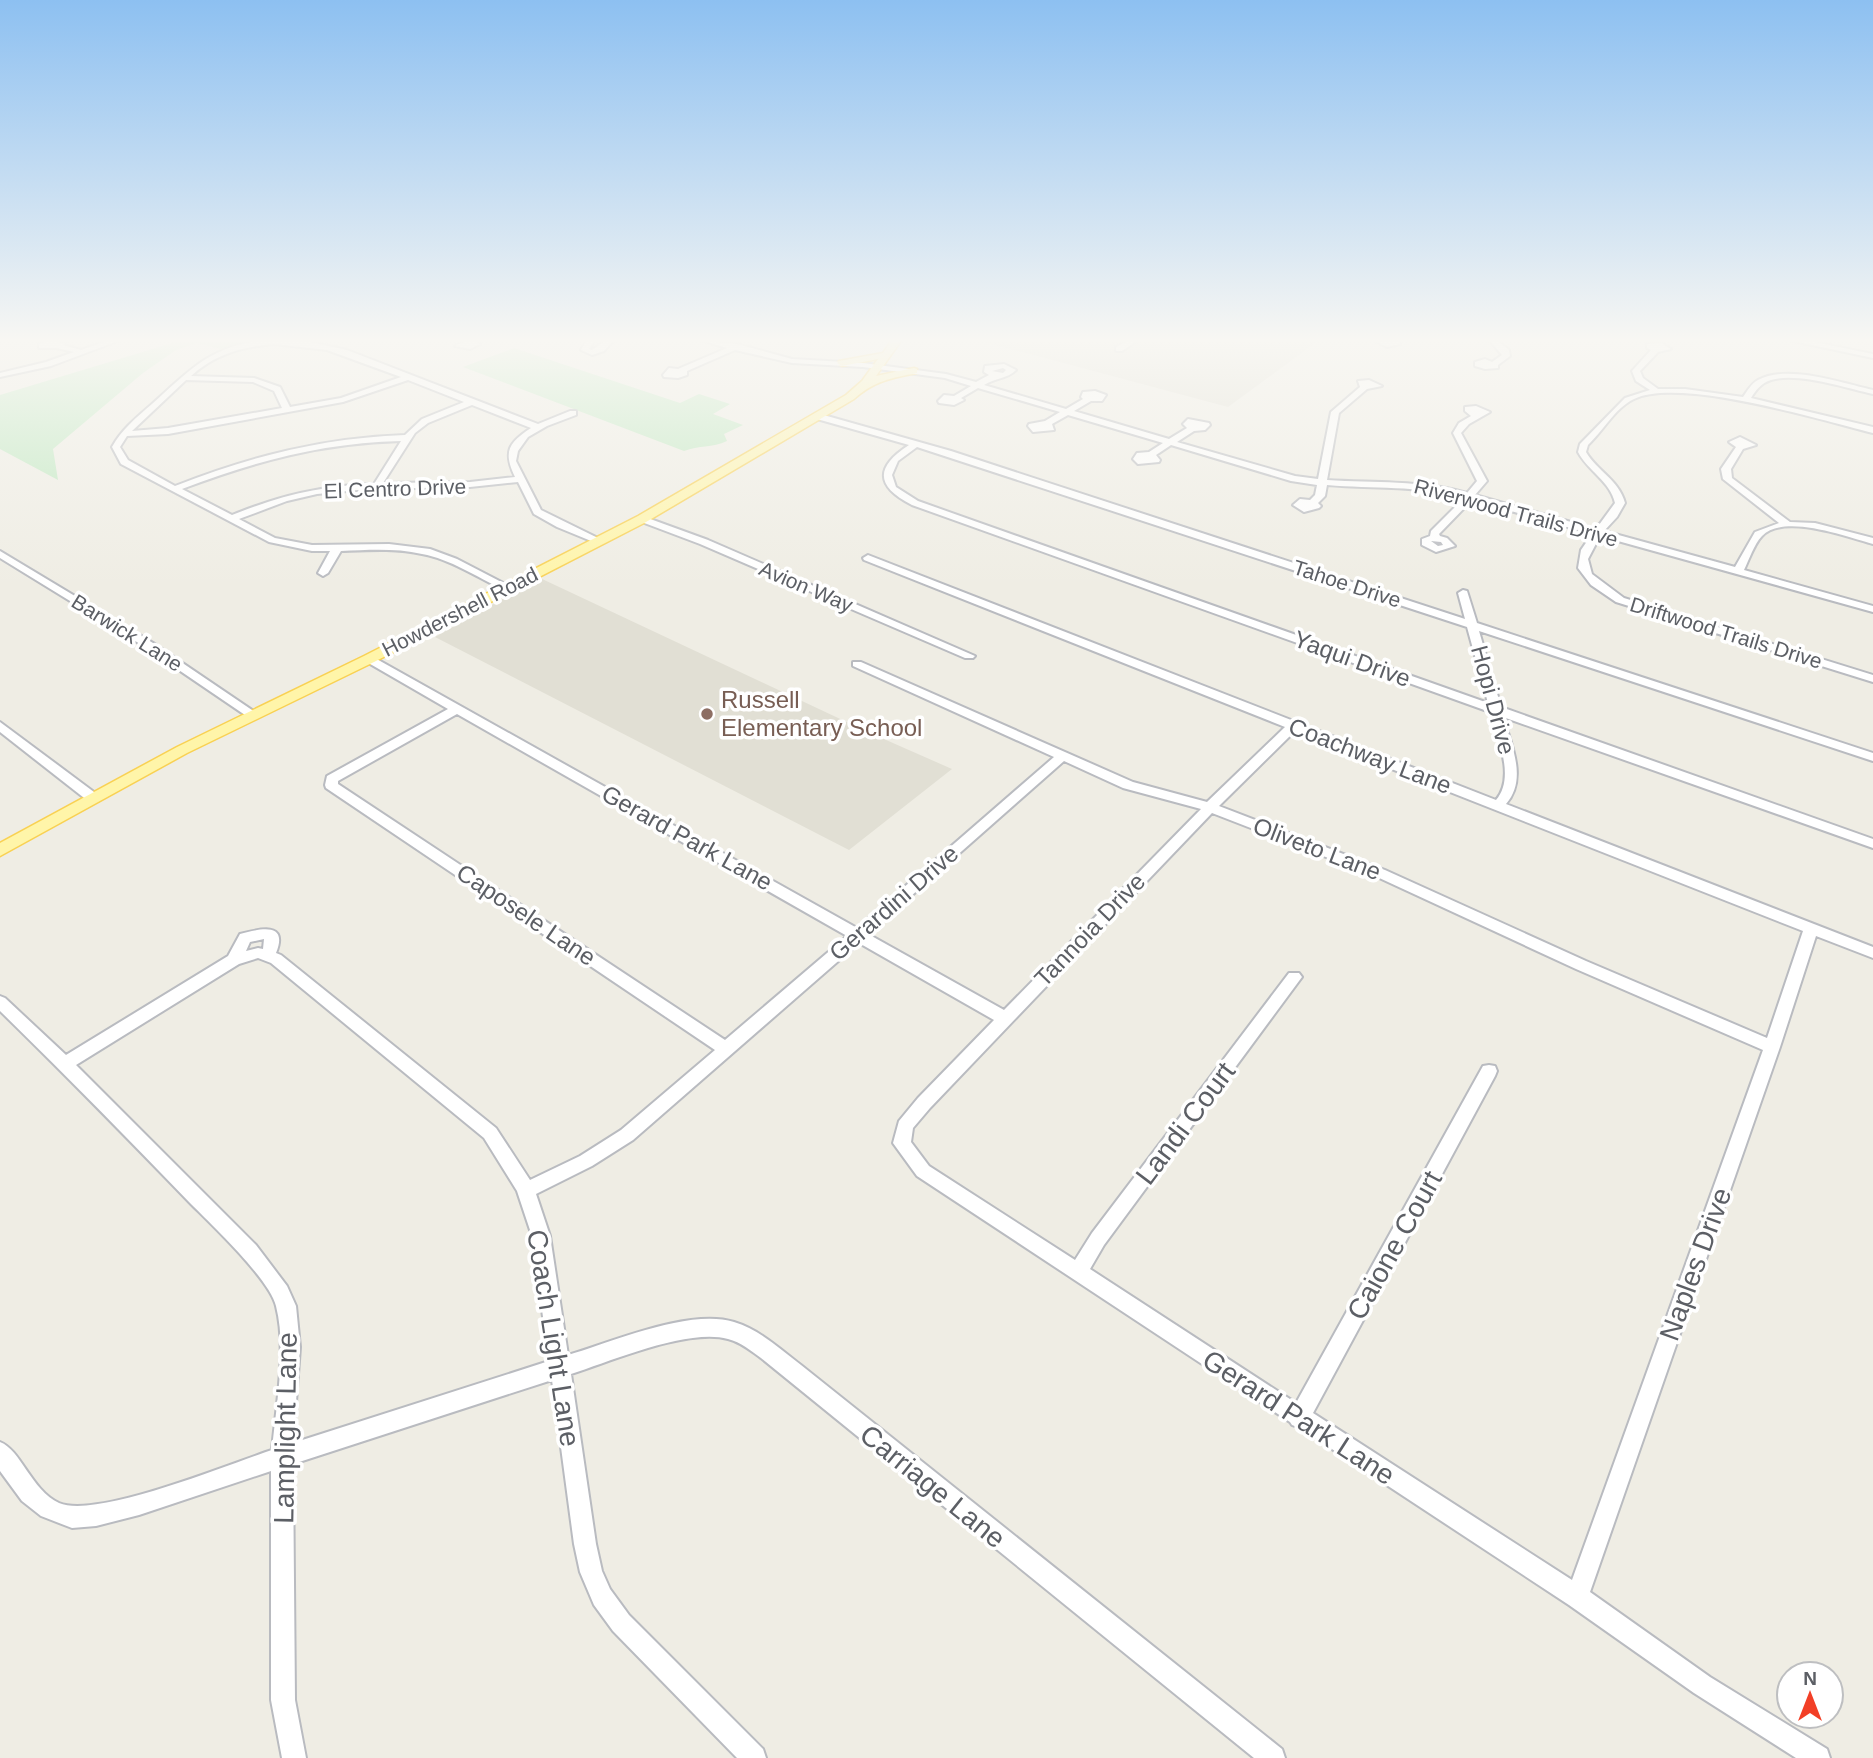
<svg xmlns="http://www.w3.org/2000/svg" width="1873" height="1758" viewBox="0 0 1873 1758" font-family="Helvetica,sans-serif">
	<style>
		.education { fill: #e1dfd4 }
		.green { fill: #bfe8c0 }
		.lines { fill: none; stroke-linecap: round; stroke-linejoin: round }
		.minor-casing { stroke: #b9bbc0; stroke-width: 4 }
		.major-casing { stroke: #f9d153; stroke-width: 3 }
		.minor { fill: #fff; fill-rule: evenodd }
		.major { fill: #fff5a9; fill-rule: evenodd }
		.education-dot { fill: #8d6e63; stroke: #fff; stroke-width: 2.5 }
		.labels { text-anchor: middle; stroke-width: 7; stroke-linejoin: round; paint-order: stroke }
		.far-street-label { font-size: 21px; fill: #5c5f65; stroke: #fff }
		.street-label { font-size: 24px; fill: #5c5f65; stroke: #fff }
		.education-label { font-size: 24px; fill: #785e54; stroke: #fff; text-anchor: start }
		.near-street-label { font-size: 28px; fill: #5c5f65; stroke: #fff }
	</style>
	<rect width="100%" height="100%" fill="#efede4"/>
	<g class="education">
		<path d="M981,341H1318L1228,407Z"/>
		<path d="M540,578L868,732L952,769L849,850L435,637Z"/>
	</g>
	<g class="green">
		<path d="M179,341H265L225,350L197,343L176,350L143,373L53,449L58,480L0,449V395Z"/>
		<path d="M514,348L680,403L699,394L730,404L713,414L743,425L724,434L727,441C712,448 699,445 684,451L463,367Z"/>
	</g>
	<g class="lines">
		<defs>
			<g id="minor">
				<path d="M46,341L65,343L63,345L81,350L107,341H118L51,366L0,377V373L46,362L74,352L57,348H39V344Z"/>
				<path d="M258,341L310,342L347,350L538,424L570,411H576V415L547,426L528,437L518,451L516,461L541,510L604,541L596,543L557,527L534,514L518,482L470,487L368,489L317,494L287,501L239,519L275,538L312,545L389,544L430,549L457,559L511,587L510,589H502C477,577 450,559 422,554C396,548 368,550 341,551L328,573L323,576L318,573L330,551H312L269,542L121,464L112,447C122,429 137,417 152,404C188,372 208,348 258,341ZM274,344L327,350L401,377L341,398L290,407L280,387L254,378L191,376C215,354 242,347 274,344ZM186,380L253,382L274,391L282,408L168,428L132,431ZM408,380L464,402L422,419L405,435C322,438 252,456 175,486L128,460L120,447L127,436L168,434L343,402ZM472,405L531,428C508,443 503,452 515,477L470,482L383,483L415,433L428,423ZM401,441L374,484C323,485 279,496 232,515L182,489C256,461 322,443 401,441Z"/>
				<path d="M465,341H474L480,344L470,349L455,346Z"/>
				<path d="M586,341H594L589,349L592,350L605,341H613L604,351L592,355L581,350Z"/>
				<path d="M704,341L737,344L792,359L863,363L946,374L976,382L989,375L984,372L985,366L1004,364L1016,370C1007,379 995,378 984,385L1066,409L1083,399L1081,397L1083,392L1095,391L1106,395L1102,401H1091L1074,411L1169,439L1187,428L1183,424L1188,419L1209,423L1210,425L1205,430L1194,431L1177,442L1295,476L1318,479L1331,412L1360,387L1358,381L1369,380L1382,386L1367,389L1339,413L1327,480C1375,483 1421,480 1467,493L1477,481L1453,433L1459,423L1471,416L1465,411V407L1476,406L1490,412L1469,424L1461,433L1487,481L1475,495L1596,529L1615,503C1610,481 1588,471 1578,452L1580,444L1625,398L1650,390L1636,381L1632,371L1651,350L1647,348V344L1661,343L1671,349L1658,352L1640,371L1643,378L1658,389H1685L1743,397C1748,390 1751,384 1758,380C1787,364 1842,383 1873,390V394C1845,388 1798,372 1771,380C1761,383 1756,390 1751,398L1873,427V433C1821,420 1680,377 1634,399C1615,408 1603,431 1588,445L1586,452C1597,471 1619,480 1625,503L1617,517L1604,531L1735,567L1755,532L1779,523L1723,479L1721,469L1736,447L1729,442L1740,437L1756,445L1743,449L1731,469L1732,478L1790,522L1815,523L1873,538V544C1847,537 1784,513 1762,536C1754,544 1749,560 1744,570L1873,606V612L1600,536L1588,559L1592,574L1624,598L1873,675V682L1616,602L1591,585L1578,568L1581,550L1592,534L1472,500L1439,534L1440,536L1447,538L1455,546L1436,552L1422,545V539L1430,536L1431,531L1464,498C1418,485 1373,489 1327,485L1325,496L1318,503L1321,506L1319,508L1304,512L1293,505L1300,499L1310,500L1315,495L1317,485L1291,481L1171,445L1156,455L1160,460L1159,462L1138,464L1133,459L1137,453L1149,452L1163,443L1068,415L1052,424L1054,430L1033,432L1028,426L1029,424L1045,421L1060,412L978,388L961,398L964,400L954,405L939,403L938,401L944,395L954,396L971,386L945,378L863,367L792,363L735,350L687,371V375L678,378L664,377L663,375L669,368L678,369L727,348ZM1003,368L1006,370L1003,373L992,371ZM1431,541L1441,542L1443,545L1438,546Z"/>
				<path d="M1127,341H1136L1122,351H1116V347Z"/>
				<path d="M1375,341H1400V344L1387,347Z"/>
				<path d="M1490,341H1498L1509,350L1510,356L1498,365V368L1485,369L1475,366V362L1485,359L1492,362L1502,355Z"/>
				<path d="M1793,341H1809L1873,354V358Z"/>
				<path d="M820,414L951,451L1465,619L1458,593L1463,590L1467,591L1477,623L1873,753V761L1479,631L1501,707L1873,839V848L1503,717C1511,744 1528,779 1506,804L1873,947V958L1816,936L1780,1047L1590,1592L1710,1677L1827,1749L1830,1758H1796L1694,1693L1569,1605L1300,1428L1292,1425L1290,1422L917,1176L893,1143L899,1121L918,1098L994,1020L859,943L633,1140L592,1166L536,1194L550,1236L568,1355C612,1342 690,1308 734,1322C760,1330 780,1349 801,1365L1282,1749L1285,1758H1254L761,1358C751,1351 741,1342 728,1339C688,1328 612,1361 571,1374L596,1544L602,1571L610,1589L629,1615L763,1749L766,1758H737L613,1631L594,1605L580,1572L574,1544L552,1380L293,1464L295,1700L306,1758H282L271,1700V1471L139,1515L96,1526L72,1528L41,1516L22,1501L0,1471V1442C21,1450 31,1490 59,1503C97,1519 229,1464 272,1450C276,1406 287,1349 276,1306C270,1280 212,1225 191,1204C128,1139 65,1074 0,1011V996L5,998L66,1055L228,956L240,934C259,929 289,921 276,953L281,955L496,1128L530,1180L580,1156L621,1130L715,1050L326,788L325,785L327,776L448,709L365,661V657H373L857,928L1054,757L853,666V662H861L1133,782L1207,802L1285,727L864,560L863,558L868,555L1496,800C1516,777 1497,737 1490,712L912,505C875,486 875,467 909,445L817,419L816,417ZM917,447L1467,627L1488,703L918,501L896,487L892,475L898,461ZM457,714L847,936L725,1040L338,784V781ZM1295,731L1803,931L1767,1038L1586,961L1385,870L1219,806ZM1064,761L1123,788L1201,809L1004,1010L868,934ZM1212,813L1375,876L1576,969L1763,1050L1572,1580L1313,1413L1495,1076L1497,1071L1495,1066L1489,1065L1483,1066L1296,1403L1090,1269L1104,1245L1299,981L1302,977L1299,973H1289L1092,1233L1075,1260L929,1166L911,1142L913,1128L930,1108ZM264,939L263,949L258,948L246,951L250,942ZM258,958L271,963L484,1138L517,1191L532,1236L549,1361L293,1443L300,1347L296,1306L287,1286L256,1245L76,1065L239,964Z"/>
				<path d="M642,516L708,540L975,656L973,658H965L700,544L639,521V517Z"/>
				<path d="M0,551L153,643L258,714L252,718L248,717L145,647L0,558Z"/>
				<path d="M0,722L98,795L100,798L98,801H88L0,732Z"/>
			</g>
			<path id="major" d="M891,341H901L876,376L914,368L917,369V373C891,378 874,381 854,399L646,522L374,662L187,753L0,856V843L177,747L364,656L638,516L846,395L862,381L878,359L842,366L837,363L839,361L883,353Z"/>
		</defs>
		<use href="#minor" class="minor-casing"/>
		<use href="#major" class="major-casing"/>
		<use href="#minor" class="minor"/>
		<use href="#major" class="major"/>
	</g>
	<linearGradient id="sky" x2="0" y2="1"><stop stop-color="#8dc0f1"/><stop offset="0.58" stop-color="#f8f7f3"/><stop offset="1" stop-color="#f8f7f3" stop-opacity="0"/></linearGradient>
	<rect width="1873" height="587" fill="url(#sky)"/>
	<circle class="education-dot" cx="707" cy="714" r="7"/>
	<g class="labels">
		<g class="far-street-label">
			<text transform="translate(395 489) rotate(-2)" y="7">El Centro Drive</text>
			<text transform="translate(1516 513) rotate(15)" y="7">Riverwood Trails Drive</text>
			<text transform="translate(1347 584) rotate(18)" y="7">Tahoe Drive</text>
			<text transform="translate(806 587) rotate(23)" y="7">Avion Way</text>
			<text transform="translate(460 612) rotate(-27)" y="7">Howdershell Road</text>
			<text transform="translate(127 633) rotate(32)" y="7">Barwick Lane</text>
			<text transform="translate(1726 633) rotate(17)" y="7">Driftwood Trails Drive</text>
		</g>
		<g class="street-label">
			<text transform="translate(1352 659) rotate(20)" y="8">Yaqui Drive</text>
			<text transform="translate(1493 700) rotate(75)" y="8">Hopi Drive</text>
			<text transform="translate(1370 756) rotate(21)" y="8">Coachway Lane</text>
			<text transform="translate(687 838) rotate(29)" y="8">Gerard Park Lane</text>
			<text transform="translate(1317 849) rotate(21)" y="8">Oliveto Lane</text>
			<text transform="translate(894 903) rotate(-41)" y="8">Gerardini Drive</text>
			<text transform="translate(526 915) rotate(34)" y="8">Caposele Lane</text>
			<text transform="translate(1090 930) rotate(-46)" y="8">Tannoia Drive</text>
		</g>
		<g class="education-label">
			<text x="721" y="708">Russell<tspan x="721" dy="28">Elementary School</tspan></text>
		</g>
		<g class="near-street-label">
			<text transform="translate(1185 1123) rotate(-53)" y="10">Landi Court</text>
			<text transform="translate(1394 1245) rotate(-61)" y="10">Caione Court</text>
			<text transform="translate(1695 1264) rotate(-70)" y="10">Naples Drive</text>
			<text transform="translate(554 1338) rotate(81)" y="10">Coach Light Lane</text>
			<text transform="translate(1299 1417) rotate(33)" y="10">Gerard Park Lane</text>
			<text transform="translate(285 1428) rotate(-89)" y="10">Lamplight Lane</text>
			<text transform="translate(933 1486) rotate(39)" y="10">Carriage Lane</text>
		</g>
	</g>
	<g transform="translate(1810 1695)"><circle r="33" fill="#ffffff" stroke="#bebfc1" stroke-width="2"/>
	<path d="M0-5L12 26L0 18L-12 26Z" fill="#f23f26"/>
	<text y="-10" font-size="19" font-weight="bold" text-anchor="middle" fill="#5c5f65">N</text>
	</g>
</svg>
